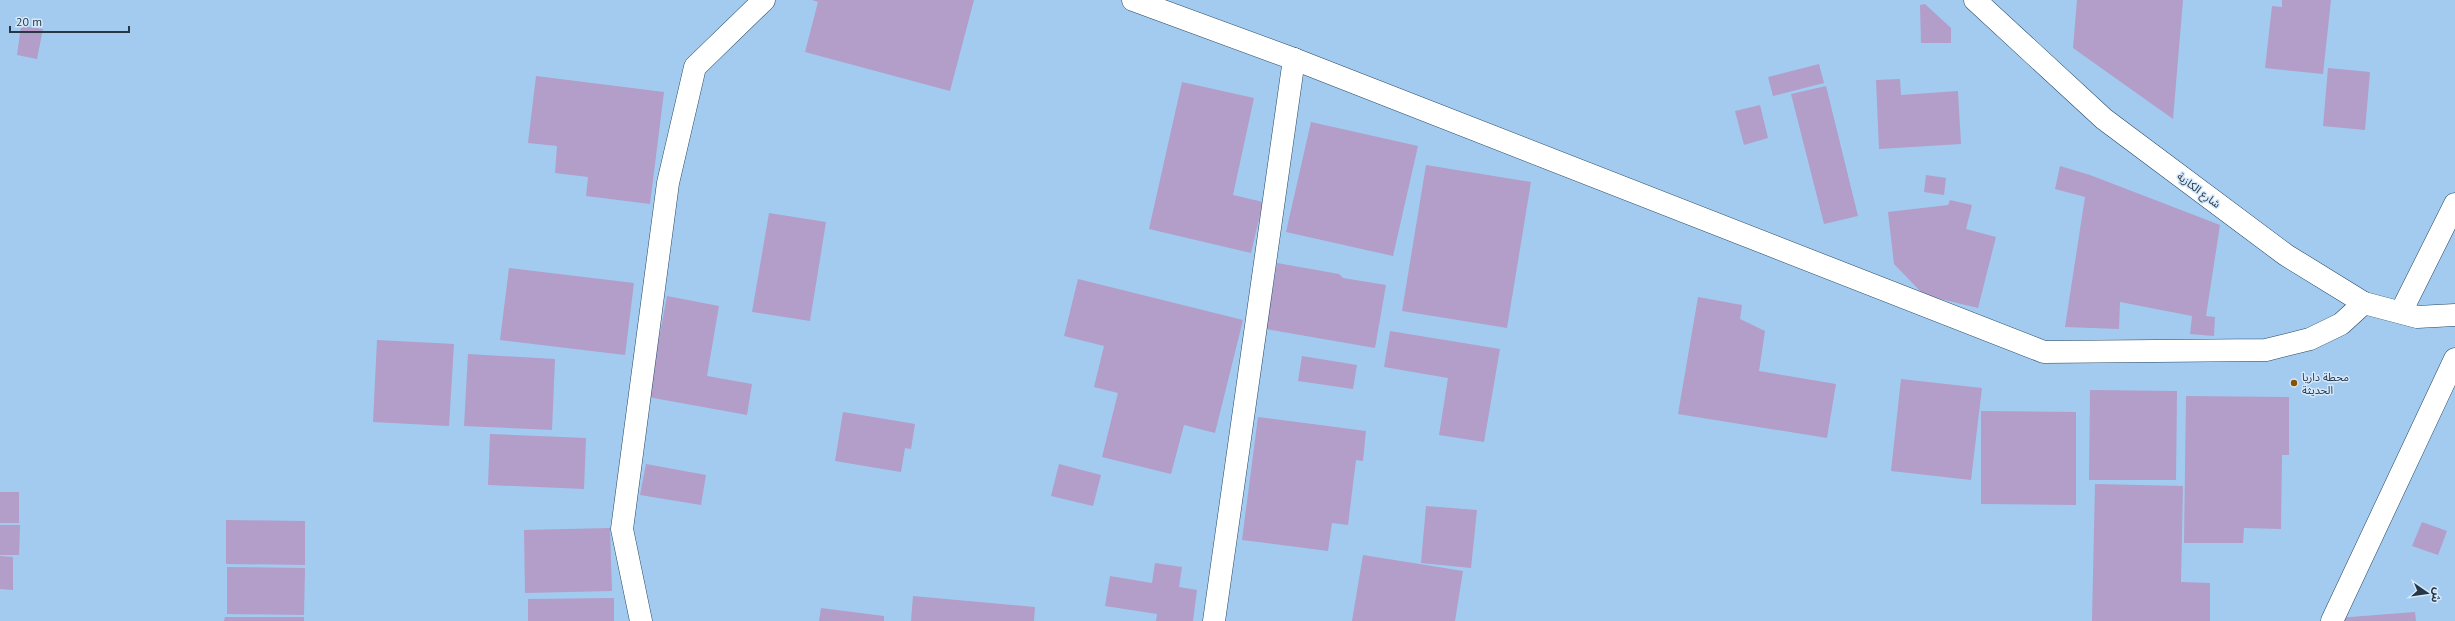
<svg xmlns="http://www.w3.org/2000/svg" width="2455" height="621" viewBox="0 0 2455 621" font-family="'PT Sans','Noto Sans Arabic',sans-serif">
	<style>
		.building { fill: #b29ec9 }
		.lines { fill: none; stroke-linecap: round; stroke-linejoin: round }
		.street-casing { stroke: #234664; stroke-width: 23 }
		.secondary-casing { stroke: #234664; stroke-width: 23 }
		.street { stroke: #fff; stroke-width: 22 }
		.secondary { stroke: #fff; stroke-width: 22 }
		.poi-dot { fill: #895202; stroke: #d5e9fc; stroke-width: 1.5 }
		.labels { text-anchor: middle; stroke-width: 3; stroke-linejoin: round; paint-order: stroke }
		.street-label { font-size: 11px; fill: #273745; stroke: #d5e9fc }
		.poi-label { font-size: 11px; fill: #273745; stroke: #d5e9fc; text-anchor: start }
	</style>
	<rect width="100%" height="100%" fill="#a3cbef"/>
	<g class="building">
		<path d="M812,0H974L950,91L805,52L818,2Z"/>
		<path d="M2077,0H2183L2173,119L2073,48Z"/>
		<path d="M2282,0H2331L2323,74L2265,68L2272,6L2282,7Z"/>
		<path d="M1925,4L1951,28V43H1921L1920,5Z"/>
		<path d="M21,26L43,29L37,59L17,55Z"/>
		<path d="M1819,64L1824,83L1773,96L1768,77Z"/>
		<path d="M2328,68L2370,72L2365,130L2323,126Z"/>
		<path d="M536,76L664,92L650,204L586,196L588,177L555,173L557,146L528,143Z"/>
		<path d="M1900,79L1901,95L1958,91L1961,144L1879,149L1876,80Z"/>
		<path d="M1182,82L1254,98L1233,195L1263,202L1251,253L1149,229Z"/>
		<path d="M1826,86L1858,216L1824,224L1791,94Z"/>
		<path d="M1760,105L1768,138L1744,145L1735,111Z"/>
		<path d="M1311,122L1418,146L1393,256L1286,232Z"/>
		<path d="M1426,165L1531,182L1507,328L1402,311Z"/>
		<path d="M2060,166L2090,175L2220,225L2206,316L2215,317L2214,336L2190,334L2192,316L2120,302L2119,329L2065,327L2085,197L2055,189Z"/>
		<path d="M1926,175L1946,178L1944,195L1924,192Z"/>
		<path d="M1950,200L1972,205L1966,229L1996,237L1978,308L1924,295L1894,264L1888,212L1948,205Z"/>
		<path d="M769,213L826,222L810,321L752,312Z"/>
		<path d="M1277,263L1339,274L1343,278L1386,285L1375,348L1266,329Z"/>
		<path d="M509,268L634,283L625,355L500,340Z"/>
		<path d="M1078,279L1243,320L1215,433L1184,425L1171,474L1102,457L1118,393L1094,387L1104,346L1064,336Z"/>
		<path d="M667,296L719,306L707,376L752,384L747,415L648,397Z"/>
		<path d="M1698,297L1742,305L1740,319L1765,331L1759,371L1836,384L1827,438L1678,414Z"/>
		<path d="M1390,331L1500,349L1484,442L1439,435L1448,378L1384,367Z"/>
		<path d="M377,340L454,344L449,426L373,422Z"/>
		<path d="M468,354L555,359L552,430L464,426Z"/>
		<path d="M1302,356L1357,365L1353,389L1298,381Z"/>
		<path d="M1901,379L1982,388L1971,480L1891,471Z"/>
		<path d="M2090,390L2177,391L2176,480H2089Z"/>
		<path d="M2186,396L2289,397V455H2282L2281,529L2244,528L2243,543H2184Z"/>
		<path d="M1981,411L2076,412V505L1981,504Z"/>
		<path d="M843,412L915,424L911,449L905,448L901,472L835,461Z"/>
		<path d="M1258,417L1366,431L1363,461L1356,460L1348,525L1332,523L1328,551L1242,540Z"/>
		<path d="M490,434L586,438L584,489L488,485Z"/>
		<path d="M646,464L706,475L701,505L640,495Z"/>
		<path d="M1059,464L1101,475L1093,506L1051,496Z"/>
		<path d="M2095,484L2183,486L2181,582L2210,583V621H2092Z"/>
		<rect x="0" y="492" width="19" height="31"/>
		<path d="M1426,506L1477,510L1471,568L1421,563Z"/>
		<path d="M226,520L305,521V565L226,564Z"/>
		<path d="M2422,522L2447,531L2438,555L2412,546Z"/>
		<path d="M0,525H20L19,555H0Z"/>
		<path d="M610,528L612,591L525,593L524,530Z"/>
		<path d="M1363,555L1463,571L1455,621H1352Z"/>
		<path d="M0,556L13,557V590L0,589Z"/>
		<path d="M1155,563L1182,567L1179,587L1197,590L1193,621H1156L1157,614L1105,606L1110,576L1152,583Z"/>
		<path d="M227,567L305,568L304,615L227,614Z"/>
		<path d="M913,596L1035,607L1034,621H911Z"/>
		<path d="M614,598V621H528V599Z"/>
		<path d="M821,608L884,616V621H819Z"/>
		<path d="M2415,612L2416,621H2336L2337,618Z"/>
		<path d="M225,617H304V621H224Z"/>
	</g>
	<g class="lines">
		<defs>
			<g id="street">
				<path d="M1133,0L1294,59L2044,352L2266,350L2310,339L2341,324L2364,303"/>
				<path d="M2401,312L2455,204"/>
				<path d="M641,621L622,529L668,183L695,67L764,0"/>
				<path d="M1214,621L1294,59"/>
			</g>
			<g id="secondary">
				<path d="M1975,0L2104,119L2286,255L2364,303L2417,317L2455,315"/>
				<path d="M2332,621L2455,359"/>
			</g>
		</defs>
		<use href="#street" class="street-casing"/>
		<use href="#secondary" class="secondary-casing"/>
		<use href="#street" class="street"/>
		<use href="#secondary" class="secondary"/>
	</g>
	<circle class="poi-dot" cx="2294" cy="383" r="4"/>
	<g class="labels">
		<g class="street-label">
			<text transform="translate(2199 190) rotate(37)" y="4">شارع الكازية</text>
		</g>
		<g class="poi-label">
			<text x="2302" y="381">محطة داريا<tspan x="2302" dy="13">الحديثة</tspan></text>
		</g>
	</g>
	<g transform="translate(2427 593) rotate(103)" stroke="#d5e9fc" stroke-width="3" paint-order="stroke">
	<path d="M0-3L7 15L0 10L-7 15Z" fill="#273745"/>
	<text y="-6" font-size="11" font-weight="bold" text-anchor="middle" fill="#273745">ش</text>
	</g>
	<path d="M10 26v6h119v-6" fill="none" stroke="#273745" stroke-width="2"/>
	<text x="16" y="26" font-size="12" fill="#273745" stroke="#d5e9fc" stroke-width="3" paint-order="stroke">20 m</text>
</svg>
